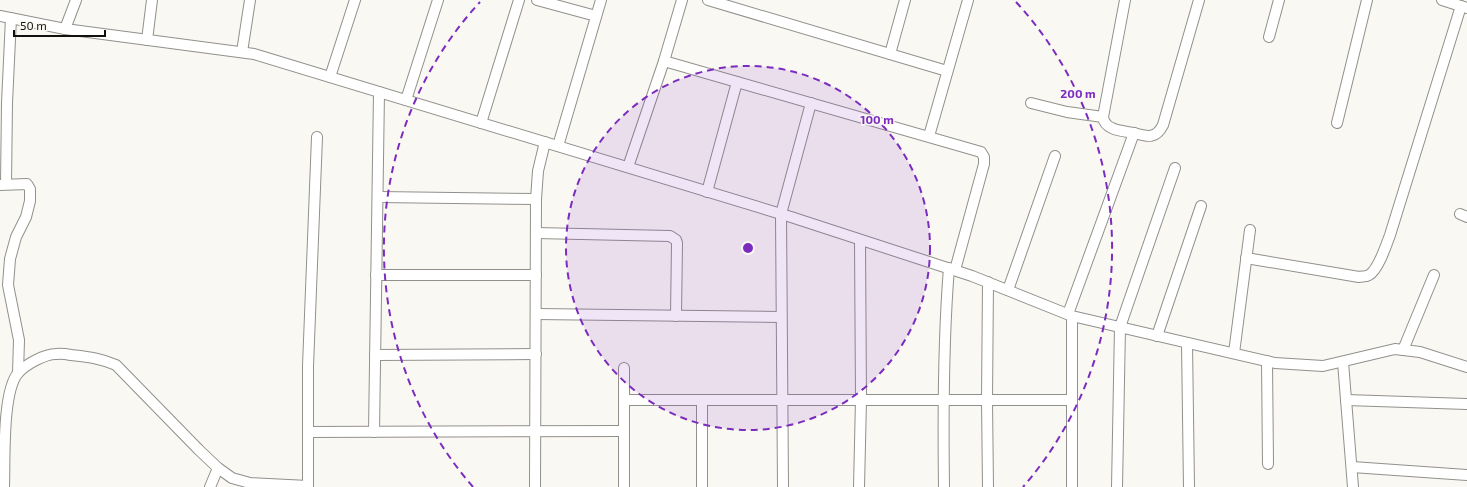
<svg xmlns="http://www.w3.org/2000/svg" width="1467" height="487" viewBox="0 0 1467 487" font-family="'Exo 2',sans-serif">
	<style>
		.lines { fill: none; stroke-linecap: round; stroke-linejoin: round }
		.street-casing { stroke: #92908c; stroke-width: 12 }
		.street { stroke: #fff; stroke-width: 10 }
		.ring { fill: none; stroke: #7b2cbf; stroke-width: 2; stroke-dasharray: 7 5 }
		.centre { fill: #7b2cbf; stroke: #faf8f3; stroke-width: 2 }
		.ring-label { font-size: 12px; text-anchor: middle; font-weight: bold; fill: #7b2cbf; stroke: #faf8f3; stroke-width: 3; stroke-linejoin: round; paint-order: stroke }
	</style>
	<rect width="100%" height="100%" fill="#faf8f3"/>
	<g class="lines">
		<defs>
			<g id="street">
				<path d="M537,0L596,16"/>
				<path d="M708,0L947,71"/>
				<path d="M1125,0L1103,117C1105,131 1124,131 1134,133"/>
				<path d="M1442,0L1467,8"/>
				<path d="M0,16L65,29L254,54L791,217L972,276L1072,316L1275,363L1323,366L1395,349L1420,352L1467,367"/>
				<path d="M65,29L76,0"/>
				<path d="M1269,37L1279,0"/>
				<path d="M147,40L152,0"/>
				<path d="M242,52L250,0"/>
				<path d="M890,54L905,0"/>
				<path d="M664,61L981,152L984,157V164L955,270"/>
				<path d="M330,77L355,0"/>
				<path d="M406,100L438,0"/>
				<path d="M1031,103L1067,112L1103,117"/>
				<path d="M481,123L519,0"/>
				<path d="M1337,123L1367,0"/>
				<path d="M929,136L968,0"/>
				<path d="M558,146L601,0"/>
				<path d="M628,167L664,61L682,0"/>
				<path d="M6,184L7,103L11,18"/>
				<path d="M0,185L27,184L30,189V201L26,217L16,237L10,259L8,285L19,340L18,373"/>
				<path d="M707,192L737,82"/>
				<path d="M378,197L536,199"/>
				<path d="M1460,214L1467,217"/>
				<path d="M536,233L670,236L676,240L677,243L676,316"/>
				<path d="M1246,258L1359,277C1362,276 1366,277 1369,275C1378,270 1386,246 1390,235L1461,6"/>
				<path d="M376,275H536"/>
				<path d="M988,282L987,400L988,487"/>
				<path d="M1008,290L1055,156"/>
				<path d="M536,314L781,317"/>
				<path d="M1068,314L1134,133C1148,137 1156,139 1163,125L1199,0"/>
				<path d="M1072,316V487"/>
				<path d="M1157,336L1201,206"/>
				<path d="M1187,343L1189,487"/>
				<path d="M1403,350L1434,275"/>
				<path d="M1234,353L1250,230"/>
				<path d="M375,355L536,354"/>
				<path d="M1267,361L1268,464"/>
				<path d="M1343,362L1353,487"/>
				<path d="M624,400H1072"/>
				<path d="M702,400V487"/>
				<path d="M1346,400L1467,404"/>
				<path d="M308,432L624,431"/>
				<path d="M374,432L379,92"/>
				<path d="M1352,467L1467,475"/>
				<path d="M4,487C5,461 2,392 18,373C26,364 45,354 56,354C61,353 66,354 71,355C89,357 100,358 116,365L199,450L218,468L232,478L250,483L308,486"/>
				<path d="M210,487L218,468"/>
				<path d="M308,487V366L317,137"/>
				<path d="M535,487L536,199L538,171L545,142"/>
				<path d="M624,487V368"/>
				<path d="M783,487L781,214L811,103"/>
				<path d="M859,487L861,400L860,240"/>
				<path d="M944,487C943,414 943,341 949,268"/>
				<path d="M1117,487L1120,327L1175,168"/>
			</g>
		</defs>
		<use href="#street" class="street-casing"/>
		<use href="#street" class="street"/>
	</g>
	<circle cx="748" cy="248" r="182" fill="#7b2cbf" fill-opacity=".12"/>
	<g class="ring">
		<circle cx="748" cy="248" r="182"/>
		<path d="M473 487A364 364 0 0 1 480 2M1016 2A364 364 0 0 1 1023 487"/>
	</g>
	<circle cx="748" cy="248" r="6" class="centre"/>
	<g class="ring-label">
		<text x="1078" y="98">200 m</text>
		<text x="877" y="124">100 m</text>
	</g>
	<path d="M14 30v6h91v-6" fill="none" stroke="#10100e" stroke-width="2"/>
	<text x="20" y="30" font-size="12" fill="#10100e" stroke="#faf8f3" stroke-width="3" paint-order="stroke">50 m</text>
</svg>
